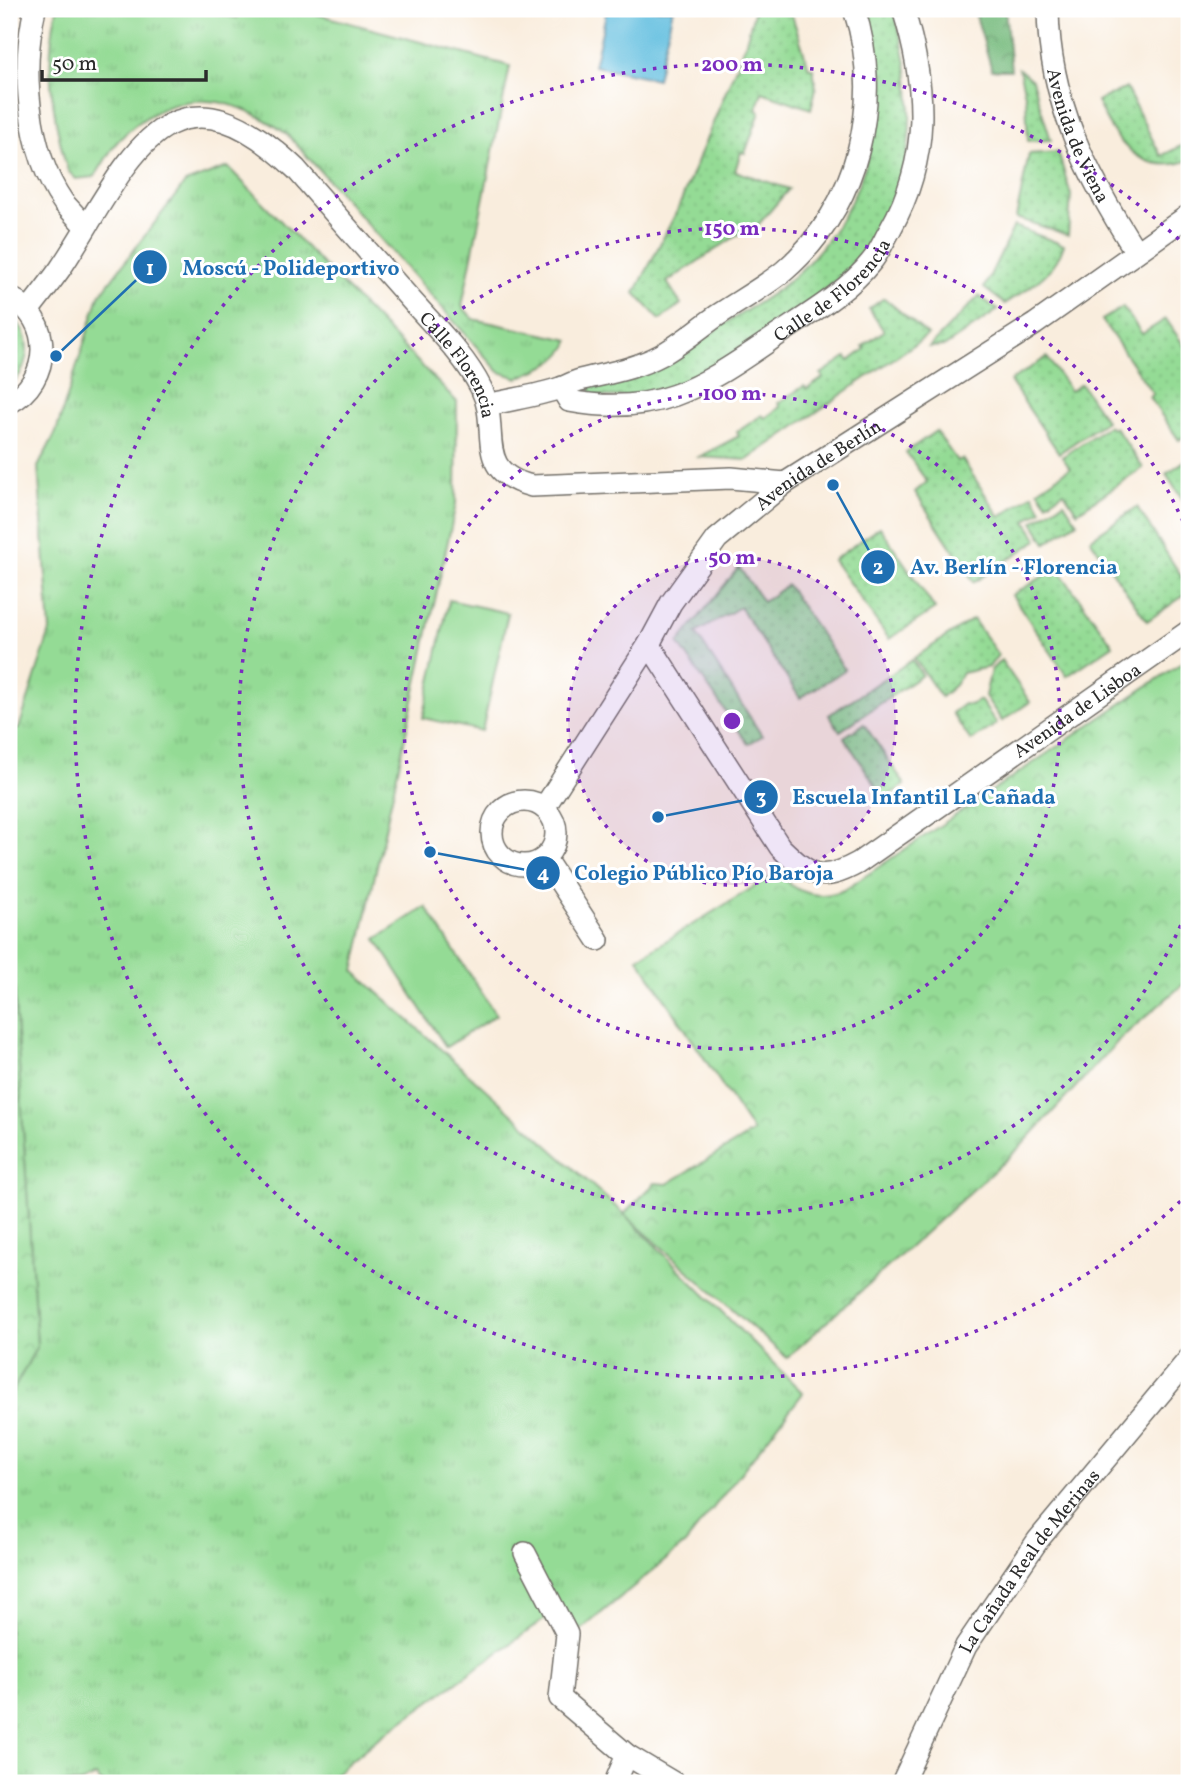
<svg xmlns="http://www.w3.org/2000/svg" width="1198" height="1792" viewBox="0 0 1198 1792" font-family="Vollkorn,serif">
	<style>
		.grass { fill: url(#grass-tufts); stroke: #608360; stroke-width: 2 }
		.forest { fill: url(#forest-crowns); stroke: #517354; stroke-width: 2 }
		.park { fill: url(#park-crowns); stroke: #608360; stroke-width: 2 }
		.garden { fill: url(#garden-dots); stroke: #608360; stroke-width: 2 }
		.pitch { fill: #94db95; stroke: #608360; stroke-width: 2 }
		.water { fill: #61bedf; stroke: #467485; stroke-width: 2 }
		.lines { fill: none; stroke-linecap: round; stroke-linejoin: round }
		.street-casing { stroke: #736f69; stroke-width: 24 }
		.street { stroke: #fff; stroke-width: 21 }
		.ring { fill: none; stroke: #7b2cbf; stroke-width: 3.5; stroke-dasharray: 3.5 7 }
		.labels { text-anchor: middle; stroke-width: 6; stroke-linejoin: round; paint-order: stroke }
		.street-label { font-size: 19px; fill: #2b2b2b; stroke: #fff }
		.centre { fill: #7b2cbf; stroke: #fff; stroke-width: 3.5 }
		.ring-label { font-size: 21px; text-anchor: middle; font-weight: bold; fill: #7b2cbf; stroke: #fff; stroke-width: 6; stroke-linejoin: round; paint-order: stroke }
		.leader { fill: none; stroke: #1f6fb2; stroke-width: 2.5 }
		.callout-dot { fill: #1f6fb2; stroke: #fff; stroke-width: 2.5 }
		.mark-label { font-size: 21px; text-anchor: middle; font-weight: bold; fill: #fff }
		.callout-label { font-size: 21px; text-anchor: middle; font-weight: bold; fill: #1f6fb2; stroke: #fff; stroke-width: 6; stroke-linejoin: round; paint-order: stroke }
	</style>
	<defs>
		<pattern id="grass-tufts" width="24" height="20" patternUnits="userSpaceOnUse" patternTransform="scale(1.75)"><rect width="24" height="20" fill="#94db95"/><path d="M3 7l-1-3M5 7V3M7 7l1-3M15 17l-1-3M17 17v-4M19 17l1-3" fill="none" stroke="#80bc81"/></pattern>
		<pattern id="forest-crowns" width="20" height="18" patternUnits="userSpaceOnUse" patternTransform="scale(1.75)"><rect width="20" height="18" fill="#77bb7e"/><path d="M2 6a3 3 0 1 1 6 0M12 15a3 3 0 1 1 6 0" fill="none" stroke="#629867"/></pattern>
		<pattern id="park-crowns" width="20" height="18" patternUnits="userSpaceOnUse" patternTransform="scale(1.75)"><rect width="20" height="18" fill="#94db95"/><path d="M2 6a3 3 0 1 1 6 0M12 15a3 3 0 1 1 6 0" fill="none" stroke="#80bc81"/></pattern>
		<pattern id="garden-dots" width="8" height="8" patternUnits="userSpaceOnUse" patternTransform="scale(1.75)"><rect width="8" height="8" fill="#94db95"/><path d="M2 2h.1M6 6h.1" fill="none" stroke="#80bc81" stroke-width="1.8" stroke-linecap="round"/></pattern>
	</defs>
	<rect width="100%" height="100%" fill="#fff"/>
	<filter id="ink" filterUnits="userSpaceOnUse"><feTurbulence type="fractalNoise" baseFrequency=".0143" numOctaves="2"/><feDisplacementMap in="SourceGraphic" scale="14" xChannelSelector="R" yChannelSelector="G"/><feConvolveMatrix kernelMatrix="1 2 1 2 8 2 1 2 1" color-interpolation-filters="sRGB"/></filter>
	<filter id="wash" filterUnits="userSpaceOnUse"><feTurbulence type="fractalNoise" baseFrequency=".00686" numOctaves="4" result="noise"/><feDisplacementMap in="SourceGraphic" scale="28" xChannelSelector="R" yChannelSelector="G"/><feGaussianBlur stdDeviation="1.57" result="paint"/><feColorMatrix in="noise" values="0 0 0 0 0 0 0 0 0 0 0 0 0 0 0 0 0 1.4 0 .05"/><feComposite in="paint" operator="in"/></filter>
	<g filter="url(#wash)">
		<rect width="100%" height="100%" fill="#f9eddd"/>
		<g class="grass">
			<path d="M57,9H199L237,18L240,9H298L510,66L462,306L473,319L570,340C562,362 538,369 518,378L499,372L288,135C229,91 171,86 118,141C108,152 103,166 94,177L76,179L68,171L65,162C52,110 44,62 57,9Z"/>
			<path d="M228,167L457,402L456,504L354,971L624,1214L803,1393L685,1544L571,1638L545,1619L377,1739L324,1783H101L96,1776L81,1783H9V1398L37,1346L9,909V730L19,728L50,631L38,467L56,432L99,296L185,183Z"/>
		</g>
		<path class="forest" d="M974,9H1005L1011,70H992Z"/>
		<g class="park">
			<path d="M1189,658V979L1120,1039L1020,1147L787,1358L624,1214L655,1183L667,1184L753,1132L638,958L778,872C794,894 821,901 846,889Z"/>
			<path d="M9,909L37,1346L9,1398Z"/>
		</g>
		<g class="garden">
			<path d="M755,9H790L809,68H813L816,88L811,109L762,92L756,110L760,112L745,153L741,152L735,171L789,189L758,225L753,228L751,226L667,282L681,304L660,320L635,293L677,211L745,45Z"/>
			<path d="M864,9H893C921,100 920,195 850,268C828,291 799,308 773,326C734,354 696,385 648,395C630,398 608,396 590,396V387C647,377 676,356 723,325C748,309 777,293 798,273C869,205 896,102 864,9Z"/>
			<path d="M1019,69L1032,80L1051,140L1028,141L1026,99Z"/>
			<path d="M1126,88L1161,156L1183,145L1189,156L1187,161C1140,176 1113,139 1097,101Z"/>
			<path d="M1058,152L1071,195L1068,235L1016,218L1029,154Z"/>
			<path d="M1014,226L1064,245C1054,275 1031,286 1005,304L984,288Z"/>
			<path d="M979,296L998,310L945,346L929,347Z"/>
			<path d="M884,298L928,335L747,460L699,457L739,436L737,432L762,415L765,418L780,407L778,403L804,386L807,389L823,378L821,374L846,357L849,361L865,349L863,346L884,331L869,309Z"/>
			<path d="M1123,307L1142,334L1166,319L1189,353V433L1179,440L1149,397L1153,394L1102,320Z"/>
			<path d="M9,314C33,333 33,366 9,386Z"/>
			<path d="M1047,357L1070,391L1081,384L1106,421L1059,453L1010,381Z"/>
			<path d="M1109,425L1112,429L1115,427L1143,468L1077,512L1064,492L1047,503L1038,490L1070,468L1062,457Z"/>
			<path d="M936,431L957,461L962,459L1000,517L1033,494L1042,510L1026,521L1038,540L974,582L915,492L927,482L906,452Z"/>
			<path d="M1189,458V510L1166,474Z"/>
			<path d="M1064,502L1077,522L1046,543L1033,522Z"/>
			<path d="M1137,507L1189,588V592L1147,621L1090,539Z"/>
			<path d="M880,527L935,609L889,639L833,560Z"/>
			<path d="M739,567L763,602L787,585L845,670L800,698L740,607L696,633L762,736L748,744L678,643Z"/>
			<path d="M1057,568L1113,645L1067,676L1012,595Z"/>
			<path d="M973,619L998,655L989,667L962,673L955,685L941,697L914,658Z"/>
			<path d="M912,660L922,675L840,731L829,715Z"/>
			<path d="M1001,660L1030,702L1002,721L985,696L991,670Z"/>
			<path d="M980,700L997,724L971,741L952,713L964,704L970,705Z"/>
			<path d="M864,724L905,785L884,798L844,737Z"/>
		</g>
		<g class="pitch">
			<path d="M449,600L508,613L482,731L423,718Z"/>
			<path d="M426,907L496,1015L446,1047L376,939Z"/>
		</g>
		<path class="water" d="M607,9H673L657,79L594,66Z"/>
	</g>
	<g filter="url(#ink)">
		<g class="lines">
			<defs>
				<g id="street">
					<path d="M35,9C21,68 27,150 63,202C70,210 78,218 85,226"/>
					<path id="s1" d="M1048,9C1049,102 1087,175 1136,252"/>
					<path d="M9,297C54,318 52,381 9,403"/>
					<path id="s2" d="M28,311C39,297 50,283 60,269C126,171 165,44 296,169C334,213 373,257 412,301C436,328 465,356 481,388C502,429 471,471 532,486L731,478L785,483"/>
					<path id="s3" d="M561,388L569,401C654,417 699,389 766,343C800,319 845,295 871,262C879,253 884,240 890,230C931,157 927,86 903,9"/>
					<path d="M488,405C512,399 537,396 560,388C567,386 573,382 580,380C608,373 635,369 661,355C681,344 699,328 718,315C739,301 764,287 784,271C859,206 884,101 854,9"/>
					<path id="s4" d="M649,644L780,847C809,875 820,884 858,863L1189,631"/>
					<circle cx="524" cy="833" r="32"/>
					<path id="s5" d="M544,808L649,644L671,603L717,539L785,483L1035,324L1189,215"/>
					<path d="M545,859L598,940"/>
					<path d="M525,1553L567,1634L560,1698L627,1755L674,1783"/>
					<path d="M615,1783L627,1755"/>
					<path id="s6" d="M902,1783L966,1646L1038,1540L1189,1359"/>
				</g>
			</defs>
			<use href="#street" class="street-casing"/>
			<use href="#street" class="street"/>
		</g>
	</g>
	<circle cx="732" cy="721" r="164" fill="#7b2cbf" fill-opacity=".12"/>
	<g class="ring">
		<circle cx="732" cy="721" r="164"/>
		<circle cx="732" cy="721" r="328"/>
		<path d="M1189 906A493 493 0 1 1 1189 536"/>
		<path d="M1188 1194A657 657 0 1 1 1188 248"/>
	</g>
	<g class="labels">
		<g class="street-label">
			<text dy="7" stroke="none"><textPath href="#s1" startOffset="131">Avenida de Viena</textPath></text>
			<text dy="7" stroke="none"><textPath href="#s3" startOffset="313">Calle de Florencia</textPath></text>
			<text dy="7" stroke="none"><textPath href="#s2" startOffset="635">Calle Florencia</textPath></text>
			<text dy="7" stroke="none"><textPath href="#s5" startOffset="446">Avenida de Berlín</textPath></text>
			<text dy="7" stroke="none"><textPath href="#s4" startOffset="598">Avenida de Lisboa</textPath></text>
			<text dy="7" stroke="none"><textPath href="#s6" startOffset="257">La Cañada Real de Merinas</textPath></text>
		</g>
	</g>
	<circle cx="732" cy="721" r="10" class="centre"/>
	<g class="ring-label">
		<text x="732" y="71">200 m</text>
		<text x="732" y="235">150 m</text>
		<text x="732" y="400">100 m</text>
		<text x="732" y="564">50 m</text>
	</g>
	<path class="leader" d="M56 356L150 267M833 485L878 567M658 817L761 797M430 852L543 873"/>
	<g class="callout-dot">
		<circle cx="56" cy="356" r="7"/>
		<circle cx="833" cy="485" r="7"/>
		<circle cx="658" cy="817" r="7"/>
		<circle cx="430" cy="852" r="7"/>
		<circle cx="150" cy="267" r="18"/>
		<circle cx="878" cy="567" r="18"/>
		<circle cx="761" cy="797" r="18"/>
		<circle cx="543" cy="873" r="18"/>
	</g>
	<g class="mark-label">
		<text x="150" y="275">1</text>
		<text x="878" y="574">2</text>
		<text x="761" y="804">3</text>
		<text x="543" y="880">4</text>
	</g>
	<g class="callout-label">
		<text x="291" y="275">Moscú - Polideportivo</text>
		<text x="1014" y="574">Av. Berlín - Florencia</text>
		<text x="924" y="804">Escuela Infantil La Cañada</text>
		<text x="704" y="880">Colegio Público Pío Baroja</text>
	</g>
	<rect width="1198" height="1792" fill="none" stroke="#fff" stroke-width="35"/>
	<path d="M42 70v10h164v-10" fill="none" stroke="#2b2b2b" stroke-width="3.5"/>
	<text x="52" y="70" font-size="21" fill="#2b2b2b" stroke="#ffffff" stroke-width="5" paint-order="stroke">50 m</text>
</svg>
